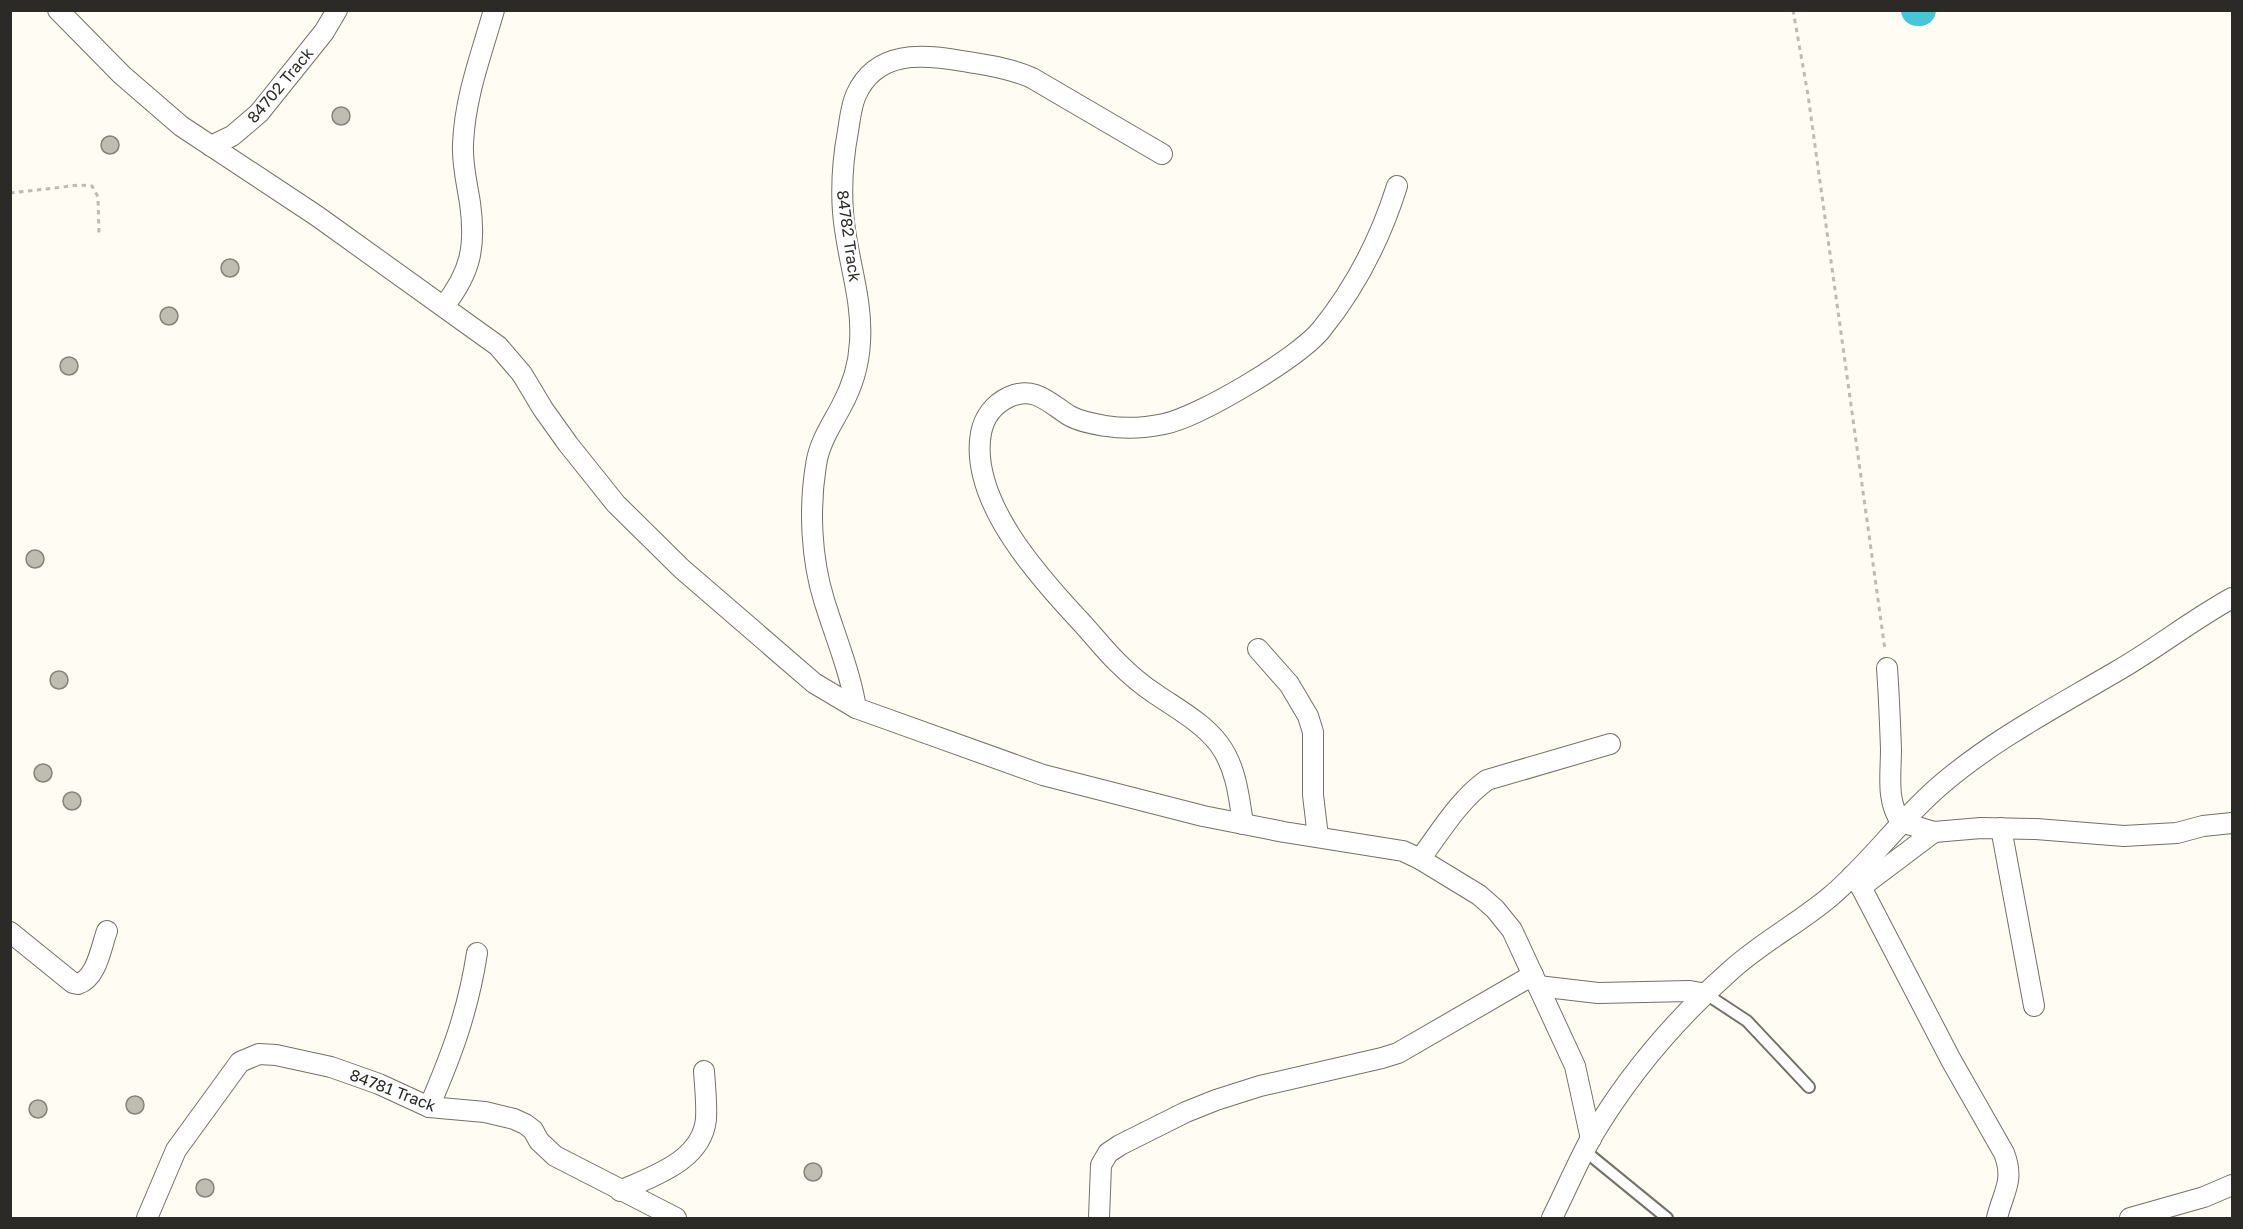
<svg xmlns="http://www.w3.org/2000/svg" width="2243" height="1229" viewBox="0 0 2243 1229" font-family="'Golos Text',sans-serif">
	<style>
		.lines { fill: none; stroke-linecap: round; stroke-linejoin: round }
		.river { stroke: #45c7d7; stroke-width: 32 }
		.building { fill: #bfbcb1; stroke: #868278; stroke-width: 1.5 }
		.lane-casing { stroke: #747167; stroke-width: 14 }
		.street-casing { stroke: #747167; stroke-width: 22 }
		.path { stroke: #bdbbb4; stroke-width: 3; stroke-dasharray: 4.5 4.5; stroke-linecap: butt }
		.lane { stroke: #fff; stroke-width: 10 }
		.street { stroke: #fff; stroke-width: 20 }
		.labels { text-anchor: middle; stroke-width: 4.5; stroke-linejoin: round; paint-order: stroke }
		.street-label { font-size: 16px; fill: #2c2a26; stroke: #fff }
	</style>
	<rect width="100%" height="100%" fill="#fefcf3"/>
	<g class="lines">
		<path class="river" d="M1917,10H1920"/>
	</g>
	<g class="building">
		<circle cx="341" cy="116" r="9"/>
		<circle cx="110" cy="145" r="9"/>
		<circle cx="230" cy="268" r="9"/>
		<circle cx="169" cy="316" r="9"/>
		<circle cx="69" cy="366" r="9"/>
		<circle cx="35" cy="559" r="9"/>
		<circle cx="59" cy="680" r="9"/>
		<circle cx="43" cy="773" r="9"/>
		<circle cx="72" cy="801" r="9"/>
		<circle cx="135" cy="1105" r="9"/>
		<circle cx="38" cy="1109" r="9"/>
		<circle cx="813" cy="1172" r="9"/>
		<circle cx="205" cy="1188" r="9"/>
	</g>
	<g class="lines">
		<defs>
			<g id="lane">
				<path d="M1706,994L1747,1021L1809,1087"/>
				<path d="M1585,1151L1667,1218"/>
			</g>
			<g id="street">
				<path d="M58,10L122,75L181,126L317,216L498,346L522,374L543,409L568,444L616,504L682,569L814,683L856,708L1043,775L1203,816L1284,832L1403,851L1420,859L1479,895L1495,909L1512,930L1575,1066L1591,1139"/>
				<path d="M211,146L232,136L259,113L324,32L337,10"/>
				<path d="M444,306C471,272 476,246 470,203C467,183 462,165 463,144C465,96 481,56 494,10"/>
				<path d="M1258,649L1289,684L1308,716L1313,732V795L1318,837"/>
				<path d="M1887,668C1889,695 1890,722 1891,749C1891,774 1886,801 1901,822L1934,832L1981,828L2036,829L2124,836L2177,833L2203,826L2232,823"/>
				<path d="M856,708C850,671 835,636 824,600C811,558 809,508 816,465C819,443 831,426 841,407C852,387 859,364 860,342C863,297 846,256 843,212C841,185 843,158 848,131C850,119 851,106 856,95C876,50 922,54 962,61C986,65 1010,68 1032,78L1162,154"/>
				<path d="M1243,824C1239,796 1236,767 1219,744C1203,723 1179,710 1157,695C1143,686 1129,674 1117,662C1104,649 1093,635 1081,622C1038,576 969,500 981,433C984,417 994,404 1009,397C1035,385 1050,404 1070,416C1081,422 1094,424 1106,426C1124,429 1145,428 1164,424C1199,417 1298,358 1321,330C1355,288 1381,237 1397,186"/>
				<path d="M2001,828L2034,1006"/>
				<path d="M1420,859C1441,831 1459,800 1487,780L1610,744"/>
				<path d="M1852,876L1861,887L1951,1060L2004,1153C2015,1181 2003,1192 1997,1218"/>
				<path d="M1861,887L1934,832"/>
				<path d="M10,932L73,983L78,984C97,978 101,947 107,931"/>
				<path d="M1538,986L1598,993L1690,991L1706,994"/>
				<path d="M429,1107C452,1054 468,1011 477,953"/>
				<path d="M620,1191C653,1176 702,1161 706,1119C707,1103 705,1087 704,1071"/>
				<path d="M147,1218L176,1150L240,1062L259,1054L276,1055L331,1067L379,1084L429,1107L485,1112L514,1119L525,1124L533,1130L539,1141L555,1156L676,1218"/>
				<path d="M1099,1218L1101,1165L1108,1153L1120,1145L1186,1112L1216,1100L1260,1086L1382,1058L1398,1053L1533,975"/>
				<path d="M1552,1218C1565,1192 1577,1164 1591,1138C1627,1077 1676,1019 1729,972C1760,943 1798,924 1831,896C1871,862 1902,817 1943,783C1996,738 2058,706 2117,671C2157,648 2192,620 2232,598"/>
				<path d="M2130,1218L2204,1197L2232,1185"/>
			</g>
		</defs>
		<use href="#lane" class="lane-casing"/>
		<use href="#street" class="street-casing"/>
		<g class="path">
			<path d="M1793,10L1808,95L1885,650"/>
			<path d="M10,193L80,185L92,186L98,197L99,235"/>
		</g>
		<use href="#lane" class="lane"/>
		<use href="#street" class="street"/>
	</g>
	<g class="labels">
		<g class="street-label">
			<text transform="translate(280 85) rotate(-50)" y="6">84702 Track</text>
			<text transform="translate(849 236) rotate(82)" y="6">84782 Track</text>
			<text transform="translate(393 1090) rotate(21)" y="6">84781 Track</text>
		</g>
	</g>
	<rect width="2243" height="1229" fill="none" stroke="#2c2a26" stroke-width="24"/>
</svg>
